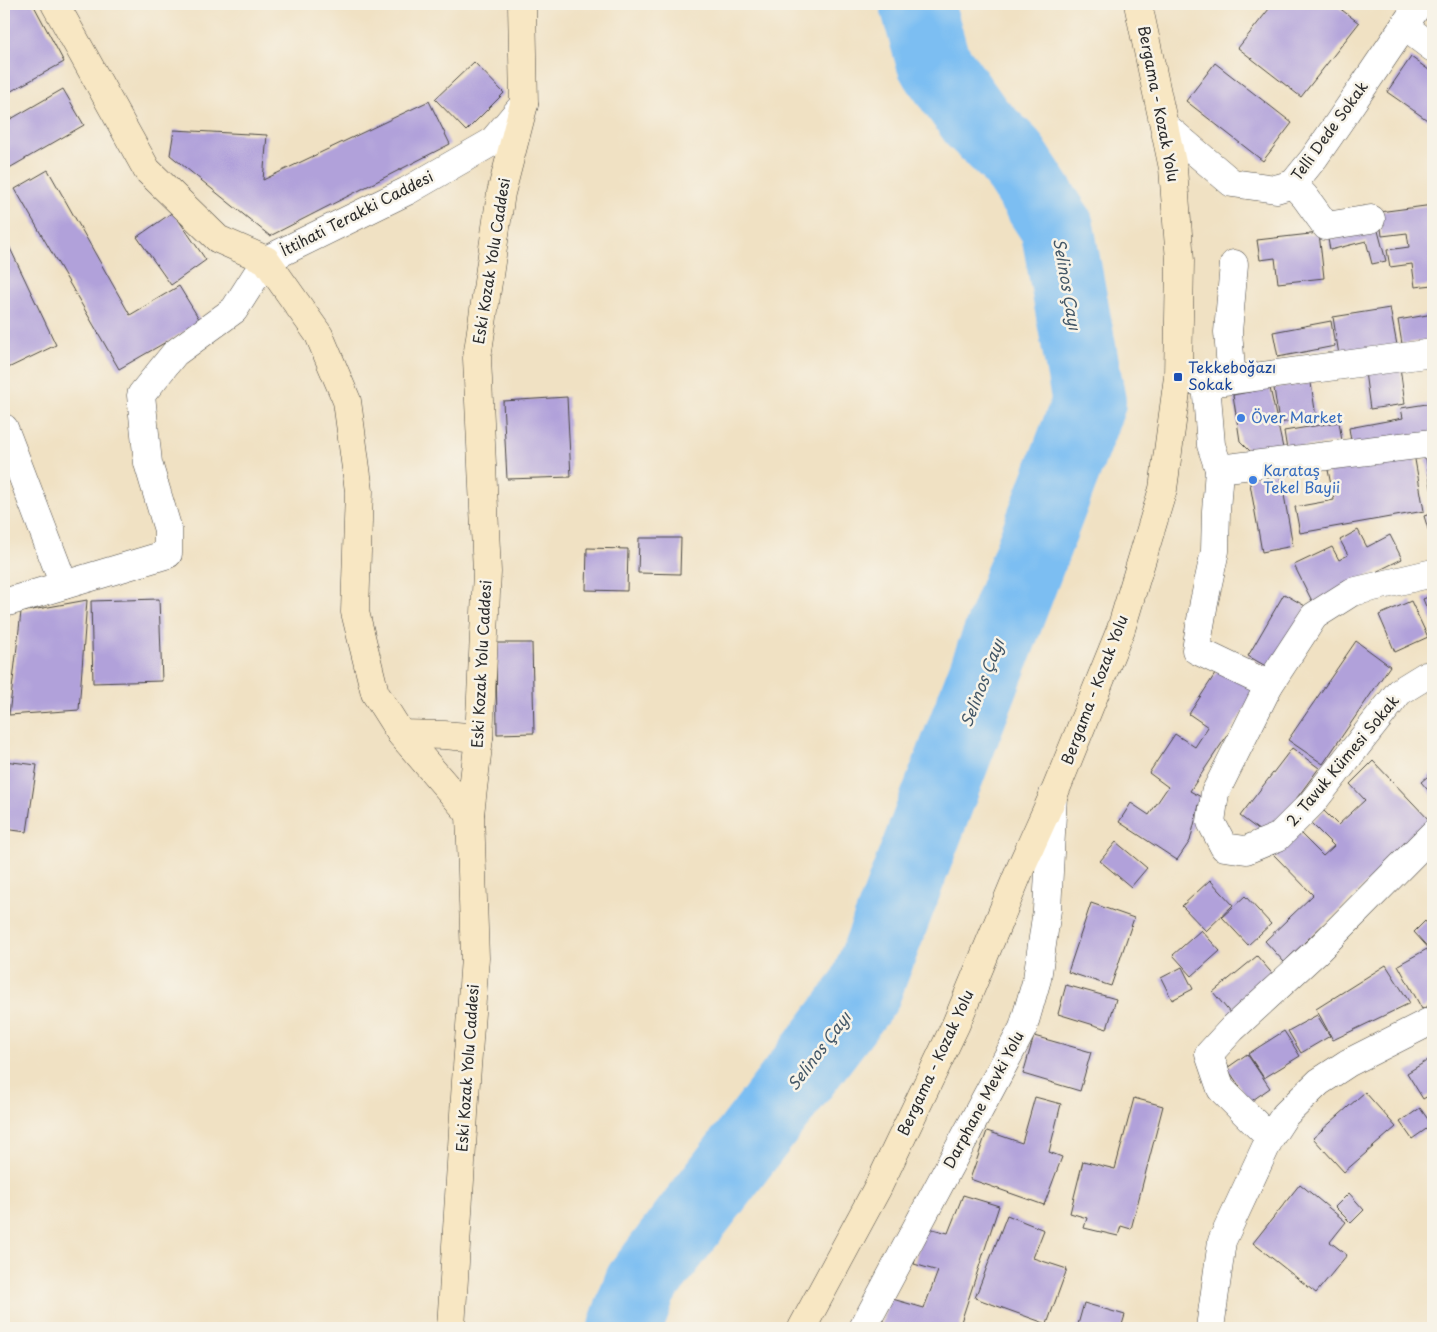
<svg xmlns="http://www.w3.org/2000/svg" width="1437" height="1332" viewBox="0 0 1437 1332" font-family="'Playpen Sans',sans-serif">
	<style>
		.lines { fill: none; stroke-linecap: round; stroke-linejoin: round }
		.river { stroke: #7cbef2; stroke-width: 74 }
		.building { fill: #b1a1da }
		.street-casing { stroke: #494642; stroke-width: 29 }
		.secondary-casing { stroke: #494642; stroke-width: 29 }
		.street { stroke: #fff; stroke-width: 28 }
		.secondary { stroke: #f8e7c3; stroke-width: 28 }
		.transit-dot { fill: #1a4fb4; stroke: #f7f3e8; stroke-width: 2 }
		.shop-dot { fill: #3f7fe0; stroke: #f7f3e8; stroke-width: 2 }
		.labels { text-anchor: middle; stroke-width: 5; stroke-linejoin: round; paint-order: stroke }
		.street-label { font-size: 15px; fill: #2b2b2b; stroke: #f7f3e8 }
		.transit-label { font-size: 15px; fill: #164399; stroke: #f7f3e8; text-anchor: start }
		.shop-label { font-size: 15px; fill: #366cbe; stroke: #f7f3e8; text-anchor: start }
		.water-label { font-size: 16px; font-style: italic; fill: #435767; stroke: #f7f3e8 }
	</style>
	<rect width="100%" height="100%" fill="#f7f3e8"/>
	<filter id="ink" filterUnits="userSpaceOnUse"><feTurbulence type="fractalNoise" baseFrequency=".02" numOctaves="2"/><feDisplacementMap in="SourceGraphic" scale="10" xChannelSelector="R" yChannelSelector="G"/><feConvolveMatrix kernelMatrix="1 2 1 2 8 2 1 2 1" color-interpolation-filters="sRGB"/></filter>
	<filter id="wash" filterUnits="userSpaceOnUse"><feTurbulence type="fractalNoise" baseFrequency=".0096" numOctaves="4" result="noise"/><feDisplacementMap in="SourceGraphic" scale="20" xChannelSelector="R" yChannelSelector="G"/><feGaussianBlur stdDeviation="1.12" result="paint"/><feColorMatrix in="noise" values="0 0 0 0 0 0 0 0 0 0 0 0 0 0 0 0 0 1.4 0 .05"/><feComposite in="paint" operator="in"/></filter>
	<g filter="url(#wash)">
		<rect width="100%" height="100%" fill="#f0e1c3"/>
		<g class="lines">
			<path class="river" d="M625,1328L641,1284L864,992L1089,402L1057,227L1010,155L977,123L933,61L917,4"/>
		</g>
		<g id="blocks">
			<g class="building">
				<path d="M4,4H33L64,62L4,95Z"/>
				<path d="M1273,4H1334L1359,23L1301,97L1238,48Z"/>
				<path d="M1411,57L1433,73V124L1387,92Z"/>
				<path d="M474,62L504,93L466,131L435,99Z"/>
				<path d="M1215,63L1292,123L1263,161L1186,101Z"/>
				<path d="M63,89L84,125L4,171V123Z"/>
				<path d="M429,101L450,144L270,236L170,155L174,130L267,135L263,180Z"/>
				<path d="M48,170L130,315L179,286L201,322L119,369L15,189Z"/>
				<path d="M1433,205V285L1415,287L1412,264L1390,267L1387,250L1409,247L1407,233L1382,236L1379,212Z"/>
				<path d="M173,212L206,260L171,285L137,237Z"/>
				<path d="M1377,227L1386,261L1372,264L1366,241L1330,250L1328,239Z"/>
				<path d="M1319,233L1324,278L1278,283L1275,258L1260,260L1257,240Z"/>
				<path d="M9,246L56,345L6,369L4,366V249Z"/>
				<path d="M1390,308L1397,345L1339,355L1333,317Z"/>
				<path d="M1433,314V339L1402,344L1398,320Z"/>
				<path d="M1331,321L1335,346L1278,357L1273,332Z"/>
				<path d="M1400,367L1405,404L1370,409L1365,372Z"/>
				<path d="M1311,383L1316,417L1279,423L1274,388Z"/>
				<path d="M1270,388L1283,448L1253,454L1240,441L1233,395Z"/>
				<path d="M567,397L571,477L507,479L503,401Z"/>
				<path d="M1433,403V434L1352,448L1349,428L1403,418L1401,408Z"/>
				<path d="M1339,422L1342,441L1287,450L1284,431Z"/>
				<path d="M1414,454L1424,511L1300,533L1295,507L1334,500L1328,470Z"/>
				<path d="M1433,457V493H1432L1426,458Z"/>
				<path d="M1280,472L1293,546L1262,552L1249,478Z"/>
				<path d="M1433,513V545L1424,516Z"/>
				<path d="M1358,530L1367,547L1390,535L1402,559L1313,603L1294,565L1332,547L1339,560L1348,555L1340,540Z"/>
				<path d="M639,538H681L680,574L638,573Z"/>
				<path d="M587,548L628,549L627,591L586,590Z"/>
				<path d="M1284,594L1307,607L1271,669L1248,656Z"/>
				<path d="M1433,595V624L1423,599Z"/>
				<path d="M159,599L162,681L93,683L91,601Z"/>
				<path d="M87,600L79,710L9,715L21,612Z"/>
				<path d="M1411,601L1428,637L1395,652L1379,615Z"/>
				<path d="M1356,641L1390,666L1323,764L1288,740Z"/>
				<path d="M496,643H532L534,733L497,734Z"/>
				<path d="M1219,668L1256,692L1190,791L1201,797L1190,841L1177,860L1119,822L1131,803L1149,815L1168,787L1149,773L1175,734L1195,747L1208,727L1189,714Z"/>
				<path d="M1292,748L1319,768L1268,837L1240,816Z"/>
				<path d="M4,761L37,765L27,832L4,829Z"/>
				<path d="M1373,761L1431,822L1284,962L1265,941L1313,895L1273,854L1298,831L1323,856L1334,846L1311,823L1324,811L1338,825L1365,800L1350,784Z"/>
				<path d="M1433,772V796L1421,782Z"/>
				<path d="M1116,842L1147,868L1131,887L1100,861Z"/>
				<path d="M1210,880L1233,905L1206,931L1182,906Z"/>
				<path d="M1245,896L1271,924L1248,945L1222,917Z"/>
				<path d="M1091,903L1134,918L1111,986L1068,972Z"/>
				<path d="M1425,921L1433,930V953L1414,932Z"/>
				<path d="M1201,930L1220,951L1192,976L1173,955Z"/>
				<path d="M1427,949L1433,961V1003L1422,1009L1398,965Z"/>
				<path d="M1257,956L1276,978L1231,1014L1213,992Z"/>
				<path d="M1386,965L1410,1003L1333,1040L1316,1009Z"/>
				<path d="M1182,967L1193,989L1172,1000L1161,978Z"/>
				<path d="M1066,985L1116,999L1107,1029L1058,1014Z"/>
				<path d="M1317,1015L1330,1036L1301,1053L1288,1031Z"/>
				<path d="M1284,1031L1300,1056L1264,1078L1248,1054Z"/>
				<path d="M1034,1036L1091,1052L1080,1091L1023,1074Z"/>
				<path d="M1247,1054L1270,1088L1250,1102L1227,1068Z"/>
				<path d="M1433,1057V1093L1423,1099L1407,1073Z"/>
				<path d="M1365,1092L1396,1127L1344,1172L1313,1138Z"/>
				<path d="M1035,1097L1061,1104L1049,1152L1062,1157L1044,1205L970,1179L987,1131L1022,1143Z"/>
				<path d="M1134,1098L1163,1106L1131,1229L1121,1226L1118,1236L1084,1228L1087,1218L1070,1213L1083,1161L1115,1169Z"/>
				<path d="M1420,1108L1432,1125L1412,1139L1400,1122Z"/>
				<path d="M1300,1184L1346,1222L1330,1242L1347,1255L1316,1293L1253,1243Z"/>
				<path d="M1349,1193L1364,1210L1351,1223L1335,1207Z"/>
				<path d="M963,1195L999,1206L959,1328H881L889,1298L924,1308L938,1271L914,1264L925,1227L948,1233Z"/>
				<path d="M1007,1215L1044,1230L1033,1258L1067,1269L1047,1324L975,1298Z"/>
				<path d="M1084,1303L1125,1315L1121,1328H1077Z"/>
			</g>
		</g>
	</g>
	<g filter="url(#ink)">
		<use href="#blocks" fill-opacity="0" stroke="#494642" stroke-width="1"/>
		<g class="lines">
			<defs>
				<g id="street">
					<path d="M1404,26L1433,48"/>
					<path d="M1165,126L1232,183L1276,189L1293,184L1314,158L1339,122L1419,4"/>
					<path d="M1293,184L1305,197L1326,226L1371,219"/>
					<path d="M1187,379L1206,383L1232,380L1433,353"/>
					<path d="M1232,380L1228,332L1234,264"/>
					<path d="M1206,383L1211,445L1219,469L1216,511L1215,551L1204,602L1196,650L1269,685"/>
					<path d="M4,428L64,585"/>
					<path d="M1219,469L1433,443"/>
					<path d="M1433,573L1352,592L1314,616L1269,685L1215,793L1211,822L1224,847L1246,850L1278,837L1312,803L1399,692L1425,676H1433"/>
					<path d="M4,603L168,554V530L148,463L141,395L175,353L234,310L266,260L407,191L492,142L524,104"/>
					<path d="M1270,1138L1221,1089L1209,1054L1232,1029L1319,949L1433,834"/>
					<path d="M863,1328L1023,1028L1037,979L1047,910L1053,795"/>
					<path d="M1210,1328L1222,1241L1270,1138L1285,1115L1319,1082L1348,1063L1433,1020"/>
				</g>
				<g id="secondary">
					<path d="M55,4L147,170L218,239L266,260L319,335L347,401L359,491L355,612L375,693L401,734L444,735L479,738"/>
					<path d="M401,734L470,814"/>
					<path d="M451,1328L466,1081L475,958L470,814L479,738L487,572L477,358L501,193L524,104L522,4"/>
					<path d="M802,1328L878,1187L956,1024L1021,867L1054,794L1121,629L1163,489L1178,377L1180,261L1173,168L1138,4"/>
				</g>
			</defs>
			<use href="#street" class="street-casing"/>
			<use href="#secondary" class="secondary-casing"/>
			<use href="#street" class="street"/>
			<use href="#secondary" class="secondary"/>
		</g>
	</g>
	<rect class="transit-dot" x="1173" y="372" width="10" height="10" rx="2.5"/>
	<g class="shop-dot">
		<circle cx="1241" cy="418" r="5"/>
		<circle cx="1253" cy="480" r="5"/>
	</g>
	<g class="labels">
		<g class="street-label">
			<text transform="translate(1158 104) rotate(79)" y="5">Bergama - Kozak Yolu</text>
			<text transform="translate(1330 131) rotate(-54)" y="5">Telli Dede Sokak</text>
			<text transform="translate(357 214) rotate(-27)" y="5">İttihati Terakki Caddesi</text>
			<text transform="translate(492 261) rotate(-81)" y="5">Eski Kozak Yolu Caddesi</text>
			<text transform="translate(482 664) rotate(-87)" y="5">Eski Kozak Yolu Caddesi</text>
			<text transform="translate(1095 690) rotate(-69)" y="5">Bergama - Kozak Yolu</text>
			<text transform="translate(1343 761) rotate(-50)" y="5">2. Tavuk Kümesi Sokak</text>
			<text transform="translate(936 1063) rotate(-65)" y="5">Bergama - Kozak Yolu</text>
			<text transform="translate(468 1068) rotate(-86)" y="5">Eski Kozak Yolu Caddesi</text>
			<text transform="translate(984 1100) rotate(-62)" y="5">Darphane Mevki Yolu</text>
		</g>
		<g class="transit-label">
			<text x="1188" y="373">Tekkeboğazı<tspan x="1188" dy="17">Sokak</tspan></text>
		</g>
		<g class="shop-label">
			<text x="1251" y="423">Över Market</text>
			<text x="1263" y="476">Karataş<tspan x="1263" dy="17">Tekel Bayii</tspan></text>
		</g>
		<g class="water-label">
			<text transform="translate(1067 284) rotate(80)" y="6">Selinos Çayı</text>
			<text transform="translate(982 683) rotate(-69)" y="6">Selinos Çayı</text>
			<text transform="translate(819 1051) rotate(-53)" y="6">Selinos Çayı</text>
		</g>
	</g>
	<rect width="1437" height="1332" fill="none" stroke="#f7f3e8" stroke-width="20"/>
</svg>
